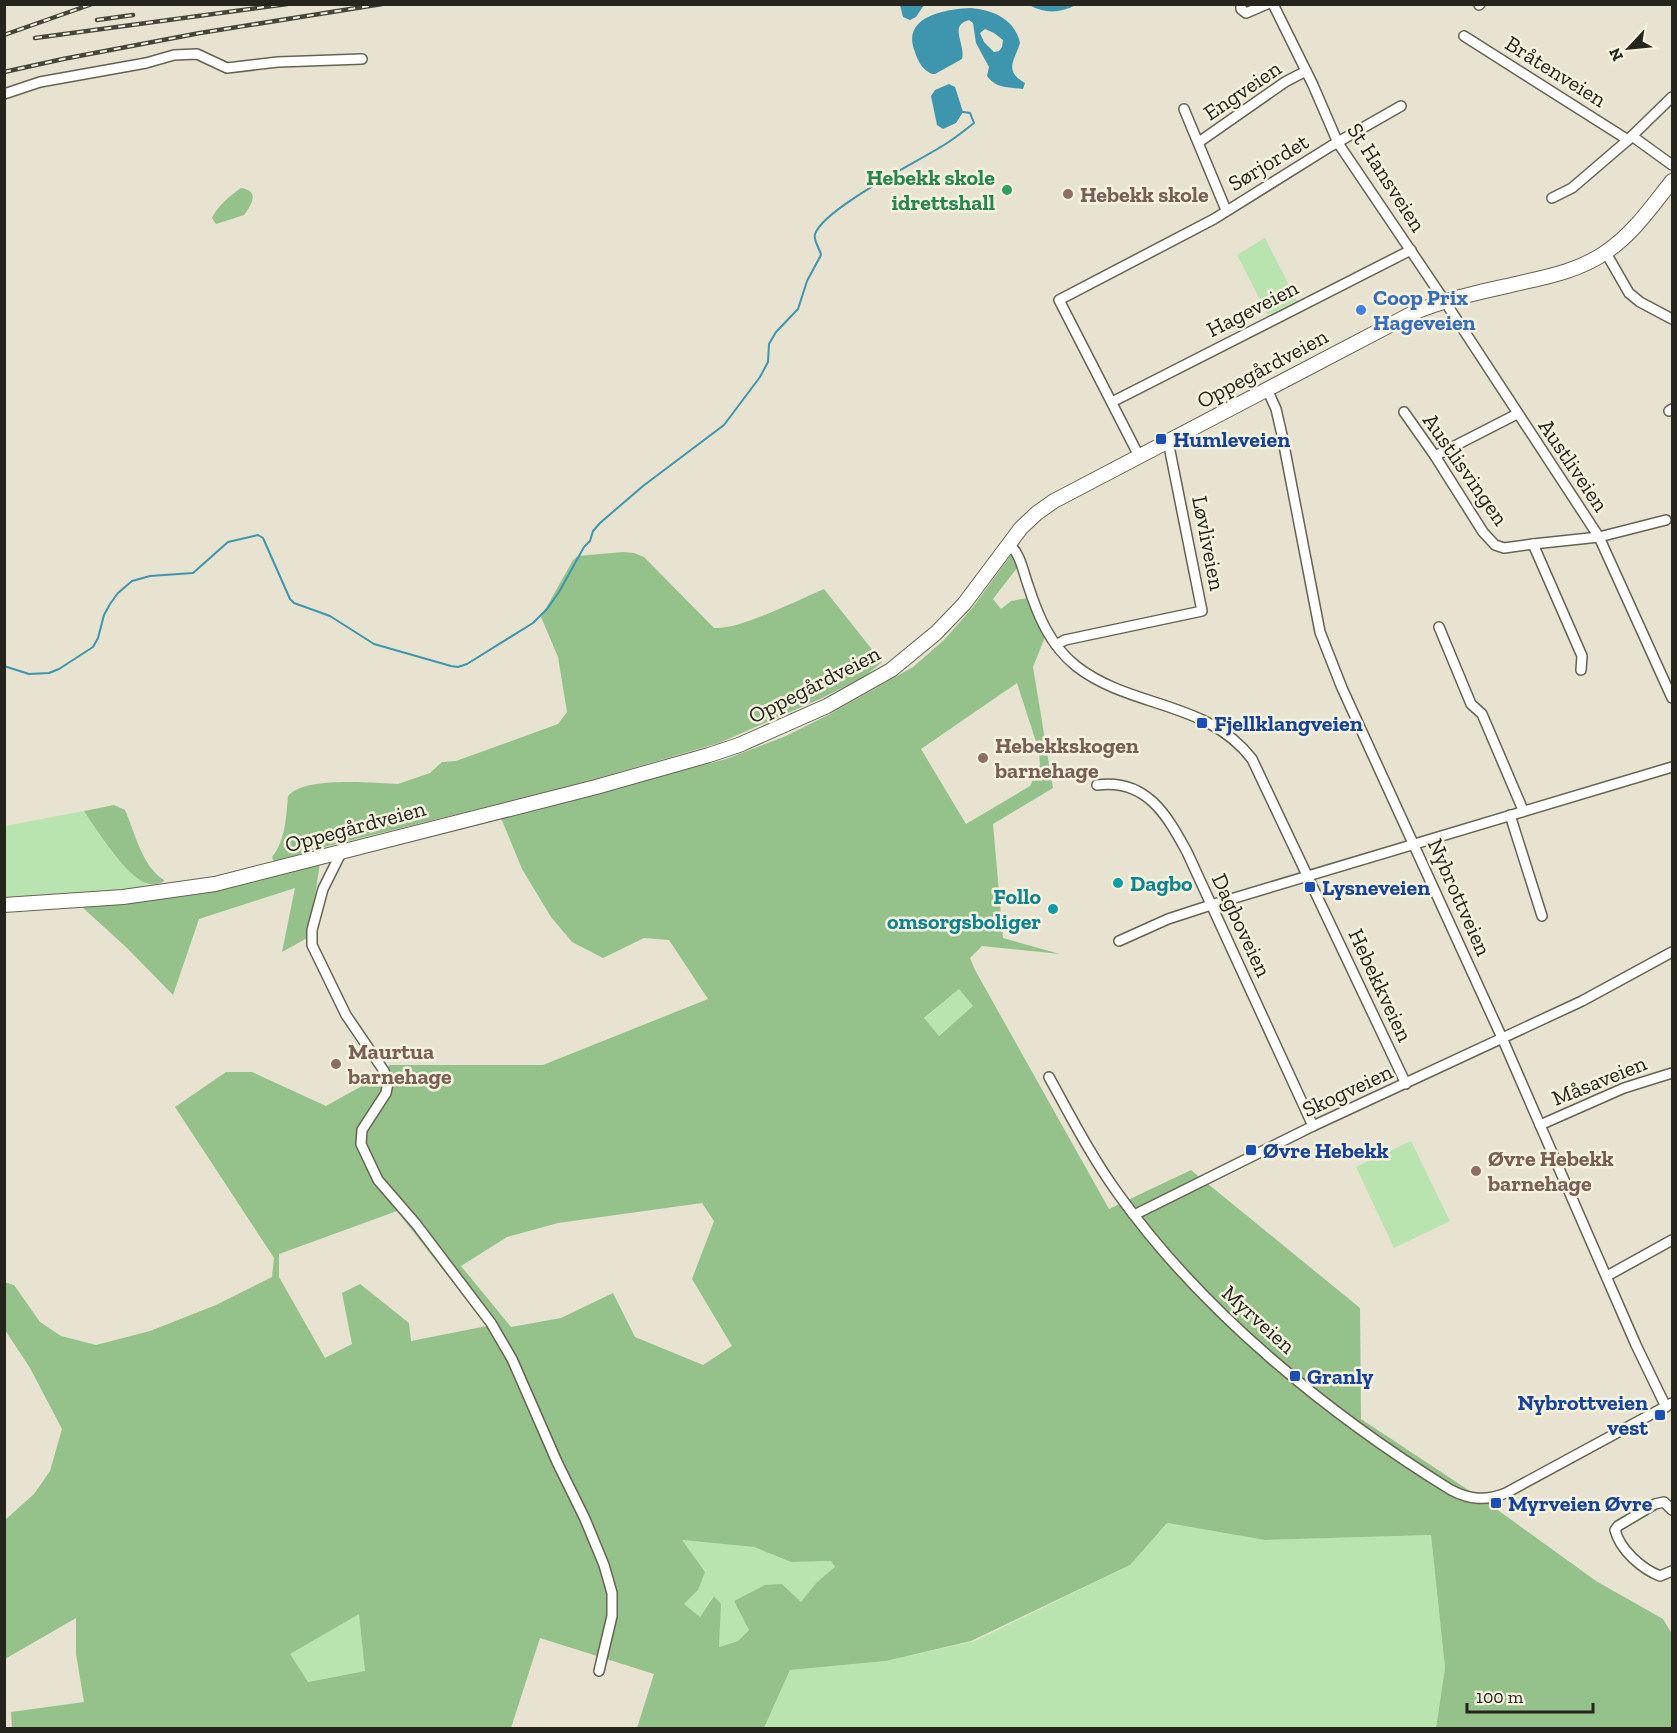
<svg xmlns="http://www.w3.org/2000/svg" width="1677" height="1733" viewBox="0 0 1677 1733" font-family="'Zilla Slab',serif">
	<style>
		.green { fill: #b9e4b0 }
		.forest { fill: #95c28b; fill-rule: evenodd }
		.water { fill: #3d95ae; fill-rule: evenodd }
		.lines { fill: none; stroke-linecap: round; stroke-linejoin: round }
		.stream { stroke: #3d95ae; stroke-width: 2 }
		.minor-casing { stroke: #666252; stroke-width: 12 }
		.secondary-casing { stroke: #666252; stroke-width: 16 }
		.minor { stroke: #fff; stroke-width: 9 }
		.secondary { stroke: #fff; stroke-width: 14 }
		.rail-casing { stroke: #45443b; stroke-width: 4.5 }
		.rail { stroke: #f4f1de; stroke-width: 2; stroke-dasharray: 7; stroke-linecap: butt }
		.leisure-dot { fill: #2e9e5b; stroke: #f4f1de; stroke-width: 2 }
		.education-dot { fill: #8d6e63; stroke: #f4f1de; stroke-width: 2 }
		.shop-dot { fill: #3f7fe0; stroke: #f4f1de; stroke-width: 2 }
		.transit-dot { fill: #1a4fb4; stroke: #f4f1de; stroke-width: 2 }
		.culture-dot { fill: #0f9aa8; stroke: #f4f1de; stroke-width: 2 }
		.labels { text-anchor: middle; stroke-width: 5; stroke-linejoin: round; paint-order: stroke }
		.street-label { font-size: 22px; fill: #25241d; stroke: #f4f1de }
		.leisure-label { font-size: 22px; font-weight: bold; fill: #27864d; stroke: #f4f1de; text-anchor: end }
		.education-label { font-size: 22px; font-weight: bold; fill: #785e54; stroke: #f4f1de; text-anchor: start }
		.shop-label { font-size: 22px; font-weight: bold; fill: #366cbe; stroke: #f4f1de; text-anchor: start }
		.transit-label { font-size: 22px; font-weight: bold; fill: #164399; stroke: #f4f1de; text-anchor: start }
		.culture-label { font-size: 22px; font-weight: bold; fill: #0d838f; stroke: #f4f1de; text-anchor: start }
	</style>
	<rect width="100%" height="100%" fill="#e7e3d0"/>
	<g class="green">
		<path d="M1265,238L1297,301L1268,315L1237,255Z"/>
		<path d="M84,811C101,837 121,871 149,885L147,891L5,900V826Z"/>
		<path d="M959,989L974,1007L938,1036L924,1019Z"/>
		<path d="M1411,1141L1450,1221L1394,1248L1356,1167Z"/>
		<path d="M1166,1523L1265,1540L1431,1535L1445,1668L1436,1728H764L790,1670L886,1661L975,1641L1130,1565Z"/>
		<path d="M681,1540L754,1547L791,1562L831,1561L835,1568L816,1583L801,1602L734,1601L749,1630L738,1641L718,1647L721,1604L713,1596L700,1617L684,1604L698,1590Z"/>
		<path d="M359,1613L366,1671L307,1682L290,1654Z"/>
	</g>
	<g class="forest">
		<path d="M241,188C260,191 252,204 244,215L216,224L212,218C218,205 230,196 241,188Z"/>
		<path d="M623,552L634,553L644,557L714,628C739,630 798,600 824,589L882,662L864,677L822,698L719,743L564,788L308,851L277,862L273,860L272,857C286,840 286,816 288,796C304,776 373,783 398,784L430,773L442,762L456,761L558,724L567,712L558,657L541,617L573,560L578,556Z"/>
		<path d="M1011,555L1017,568L993,599L1001,609L1011,601L1028,598L1045,637L1033,667L1053,788L993,824L1003,938L1060,954L982,946L970,958L975,970L1109,1209L1191,1170L1360,1308L1361,1419L1488,1503L1596,1581L1663,1619L1672,1634V1728H1436L1445,1668L1431,1535L1265,1540L1167,1523L1130,1565L971,1641L886,1661L790,1670L764,1728H637L654,1674L540,1638L511,1728H12L11,1712L84,1702L76,1654V1618L5,1659V1520L34,1494L50,1471L62,1429L30,1368L5,1330L4,1282L14,1285L40,1322L61,1336L96,1345L150,1331L216,1305L272,1277L274,1258L175,1107L226,1072H252L326,1106L378,1077L390,1065H543L708,999L669,940L644,938L603,958L572,942L551,917L522,869L501,818L726,759L786,736L830,714L913,667L944,640L973,607ZM1017,683L1039,751L1040,765L1030,786L966,824L921,749ZM959,989L973,1006L939,1036L924,1018ZM702,1203L714,1221L692,1279L732,1346L703,1365L635,1337L613,1293L561,1318L511,1327L461,1266L507,1237L558,1223ZM397,1211L487,1326L411,1341L409,1323L360,1284L342,1293L352,1344L325,1358L279,1277V1254ZM682,1540L754,1547L791,1562L831,1561L835,1567L816,1583L801,1602L782,1584L765,1585L734,1601L749,1630L738,1641L719,1647L721,1604L714,1596L700,1617L684,1604L698,1590L705,1572ZM359,1614L365,1671L308,1682L290,1654Z"/>
		<path d="M114,805L125,810C135,833 142,866 164,880L163,882C158,884 153,885 149,884C128,880 96,829 84,811Z"/>
		<path d="M320,863L309,937L282,952L295,888L199,919L173,995L127,948L81,906Z"/>
	</g>
	<g class="water">
		<path d="M900,5V4L924,5L916,17L910,20L903,17Z"/>
		<path d="M1029,5H1076C1060,13 1045,14 1029,5Z"/>
		<path d="M971,8C993,10 1015,19 1020,43C1015,60 1003,71 1025,83L1023,89C1009,87 996,89 987,76L989,67L976,43L973,23L969,20C948,26 966,43 962,59L935,74H932C923,70 918,62 915,52C900,16 947,9 971,8ZM985,29L994,33L1003,40L1002,47L999,51L994,52L984,42L980,33Z"/>
		<path d="M949,84L955,87L963,112L956,123L943,129L937,125L931,96L935,90Z"/>
	</g>
	<g class="lines">
		<path class="stream" d="M4,666L29,674L49,673L59,669L93,647L98,638L104,615L110,604L118,593L132,581L150,576L193,573L228,542L258,535L263,538L290,599L294,603L330,616L374,644L451,666L458,667L467,664L533,623L547,609L559,592L584,547L590,541L593,531L600,523L643,486L724,425L760,377L768,362L769,344L776,332L798,309L807,281L821,255C820,249 813,240 815,234C824,208 919,161 944,145C954,139 964,131 974,123L970,113L963,112"/>
		<defs>
			<g id="minor">
				<path d="M1241,4V9L1246,13L1267,4"/>
				<path d="M1273,4L1313,85L1338,143L1438,291L1599,537L1672,698"/>
				<path d="M1479,5L1480,4"/>
				<path d="M1464,36L1628,140L1632,136L1672,165"/>
				<path d="M4,94L40,82L146,63L174,55L197,54L227,68L278,62L362,59"/>
				<path d="M1184,109L1226,210"/>
				<path d="M1632,136L1672,97"/>
				<path d="M1199,142L1285,82L1306,71"/>
				<path d="M1552,198L1572,188L1628,140"/>
				<path d="M1606,253L1629,293L1640,302L1672,319"/>
				<path d="M1267,389L1276,409L1282,435L1320,632L1342,688L1503,1040L1636,1345L1666,1407"/>
				<path d="M1112,402L1411,250"/>
				<path d="M1669,411L1672,409"/>
				<path d="M1404,412L1435,456L1483,532L1495,545L1504,548L1533,544L1582,656L1581,670"/>
				<path d="M1139,456L1059,300L1214,219L1331,146L1401,106"/>
				<path d="M1435,456L1517,414"/>
				<path d="M1009,544C1020,553 1023,571 1028,585C1038,616 1050,645 1076,666C1131,709 1207,700 1252,759L1406,1084"/>
				<path d="M1533,544L1599,537L1666,520"/>
				<path d="M1439,627L1471,704L1482,714L1523,810"/>
				<path d="M1056,645L1065,640L1202,611L1168,441"/>
				<path d="M1097,785C1146,778 1167,815 1187,852L1313,1126"/>
				<path d="M1510,815L1542,916"/>
				<path d="M342,851L323,889L312,930V945L346,1015L384,1071L388,1083L386,1093L362,1130L361,1144L378,1180L416,1224L491,1323L512,1359L557,1462L585,1519L604,1565L612,1593V1616L599,1671"/>
				<path d="M1119,941L1168,919L1211,905L1672,767"/>
				<path d="M1049,1077C1071,1117 1092,1158 1119,1195C1203,1312 1328,1414 1451,1490C1470,1500 1486,1501 1506,1493L1672,1403"/>
				<path d="M1540,1125L1624,1088L1672,1073"/>
				<path d="M1134,1215L1313,1126L1582,1001L1672,952"/>
				<path d="M1607,1276L1672,1240"/>
				<path d="M1672,1510L1664,1502L1655,1504L1618,1526L1615,1530C1620,1550 1642,1569 1660,1576L1672,1571"/>
			</g>
			<path id="secondary" d="M4,905L123,897L215,884L596,787L709,755L739,745L827,706L891,670L936,633L964,604L1021,528L1037,513L1054,501L1413,313C1448,298 1486,291 1524,282C1552,276 1582,269 1606,252C1633,234 1652,206 1672,181"/>
		</defs>
		<use href="#minor" class="minor-casing"/>
		<use href="#secondary" class="secondary-casing"/>
		<use href="#minor" class="minor"/>
		<use href="#secondary" class="secondary"/>
		<defs>
			<g id="rail">
				<path d="M97,20L133,15"/>
				<path d="M4,35L92,4"/>
				<path d="M35,38L287,4"/>
				<path d="M4,72L63,59L200,33L382,4"/>
			</g>
		</defs>
		<use href="#rail" class="rail-casing"/>
		<use href="#rail" class="rail"/>
	</g>
	<circle class="leisure-dot" cx="1007" cy="190" r="6"/>
	<g class="education-dot">
		<circle cx="1068" cy="194" r="6"/>
		<circle cx="983" cy="758" r="6"/>
		<circle cx="336" cy="1064" r="6"/>
		<circle cx="1476" cy="1171" r="6"/>
	</g>
	<circle class="shop-dot" cx="1361" cy="310" r="6"/>
	<g class="transit-dot">
		<rect x="1155" y="433" width="12" height="12" rx="3"/>
		<rect x="1196" y="717" width="12" height="12" rx="3"/>
		<rect x="1304" y="881" width="12" height="12" rx="3"/>
		<rect x="1245" y="1144" width="12" height="12" rx="3"/>
		<rect x="1289" y="1370" width="12" height="12" rx="3"/>
		<rect x="1654" y="1409" width="12" height="12" rx="3"/>
		<rect x="1490" y="1497" width="12" height="12" rx="3"/>
	</g>
	<g class="culture-dot">
		<circle cx="1118" cy="883" r="6"/>
		<circle cx="1053" cy="909" r="6"/>
	</g>
	<g class="labels">
		<g class="street-label">
			<text transform="translate(1556 71) rotate(32)" y="8">Bråtenveien</text>
			<text transform="translate(1242 90) rotate(-34)" y="8">Engveien</text>
			<text transform="translate(1268 162) rotate(-31)" y="8">Sørjordet</text>
			<text transform="translate(1387 177) rotate(57)" y="8">St Hansveien</text>
			<text transform="translate(1252 308) rotate(-27)" y="8">Hageveien</text>
			<text transform="translate(1262 368) rotate(-28)" y="8">Oppegårdveien</text>
			<text transform="translate(1574 465) rotate(56)" y="8">Austliveien</text>
			<text transform="translate(1466 469) rotate(55)" y="8">Austlisvingen</text>
			<text transform="translate(1209 543) rotate(79)" y="8">Løvliveien</text>
			<text transform="translate(814 684) rotate(-27)" y="8">Oppegårdveien</text>
			<text transform="translate(355 826) rotate(-15)" y="8">Oppegårdveien</text>
			<text transform="translate(1460 897) rotate(66)" y="8">Nybrottveien</text>
			<text transform="translate(1242 925) rotate(65)" y="8">Dagboveien</text>
			<text transform="translate(1381 985) rotate(65)" y="8">Hebekkveien</text>
			<text transform="translate(1599 1080) rotate(-22)" y="8">Måsaveien</text>
			<text transform="translate(1347 1090) rotate(-25)" y="8">Skogveien</text>
			<text transform="translate(1259 1319) rotate(42)" y="8">Myrveien</text>
		</g>
		<g class="leisure-label">
			<text x="995" y="185">Hebekk skole<tspan x="995" dy="25">idrettshall</tspan></text>
		</g>
		<g class="education-label">
			<text x="1080" y="202">Hebekk skole</text>
			<text x="995" y="753">Hebekkskogen<tspan x="995" dy="25">barnehage</tspan></text>
			<text x="348" y="1059">Maurtua<tspan x="348" dy="25">barnehage</tspan></text>
			<text x="1488" y="1166">Øvre Hebekk<tspan x="1488" dy="25">barnehage</tspan></text>
		</g>
		<g class="shop-label">
			<text x="1373" y="305">Coop Prix<tspan x="1373" dy="25">Hageveien</tspan></text>
		</g>
		<g class="transit-label">
			<text x="1173" y="447">Humleveien</text>
			<text x="1214" y="731">Fjellklangveien</text>
			<text x="1322" y="895">Lysneveien</text>
			<text x="1263" y="1158">Øvre Hebekk</text>
			<text x="1307" y="1384">Granly</text>
			<text x="1648" y="1410" text-anchor="end">Nybrottveien<tspan x="1648" dy="25">vest</tspan></text>
			<text x="1508" y="1511">Myrveien Øvre</text>
		</g>
		<g class="culture-label">
			<text x="1130" y="891">Dagbo</text>
			<text x="1041" y="904" text-anchor="end">Follo<tspan x="1041" dy="25">omsorgsboliger</tspan></text>
		</g>
	</g>
	<rect width="1677" height="1733" fill="none" stroke="#25241d" stroke-width="12"/>
	<g transform="translate(1629 48) rotate(244)" stroke="#f4f1de" stroke-width="4.5" paint-order="stroke">
	<path d="M0-4.5L10 22L0 15L-10 22Z" fill="#25241d"/>
	<text y="-9" font-size="16" font-weight="bold" text-anchor="middle" fill="#25241d">N</text>
	</g>
	<path d="M1467 1703v9h126v-9" fill="none" stroke="#25241d" stroke-width="3"/>
	<text x="1476" y="1703" font-size="18" fill="#25241d" stroke="#f4f1de" stroke-width="4.5" paint-order="stroke">100 m</text>
</svg>
